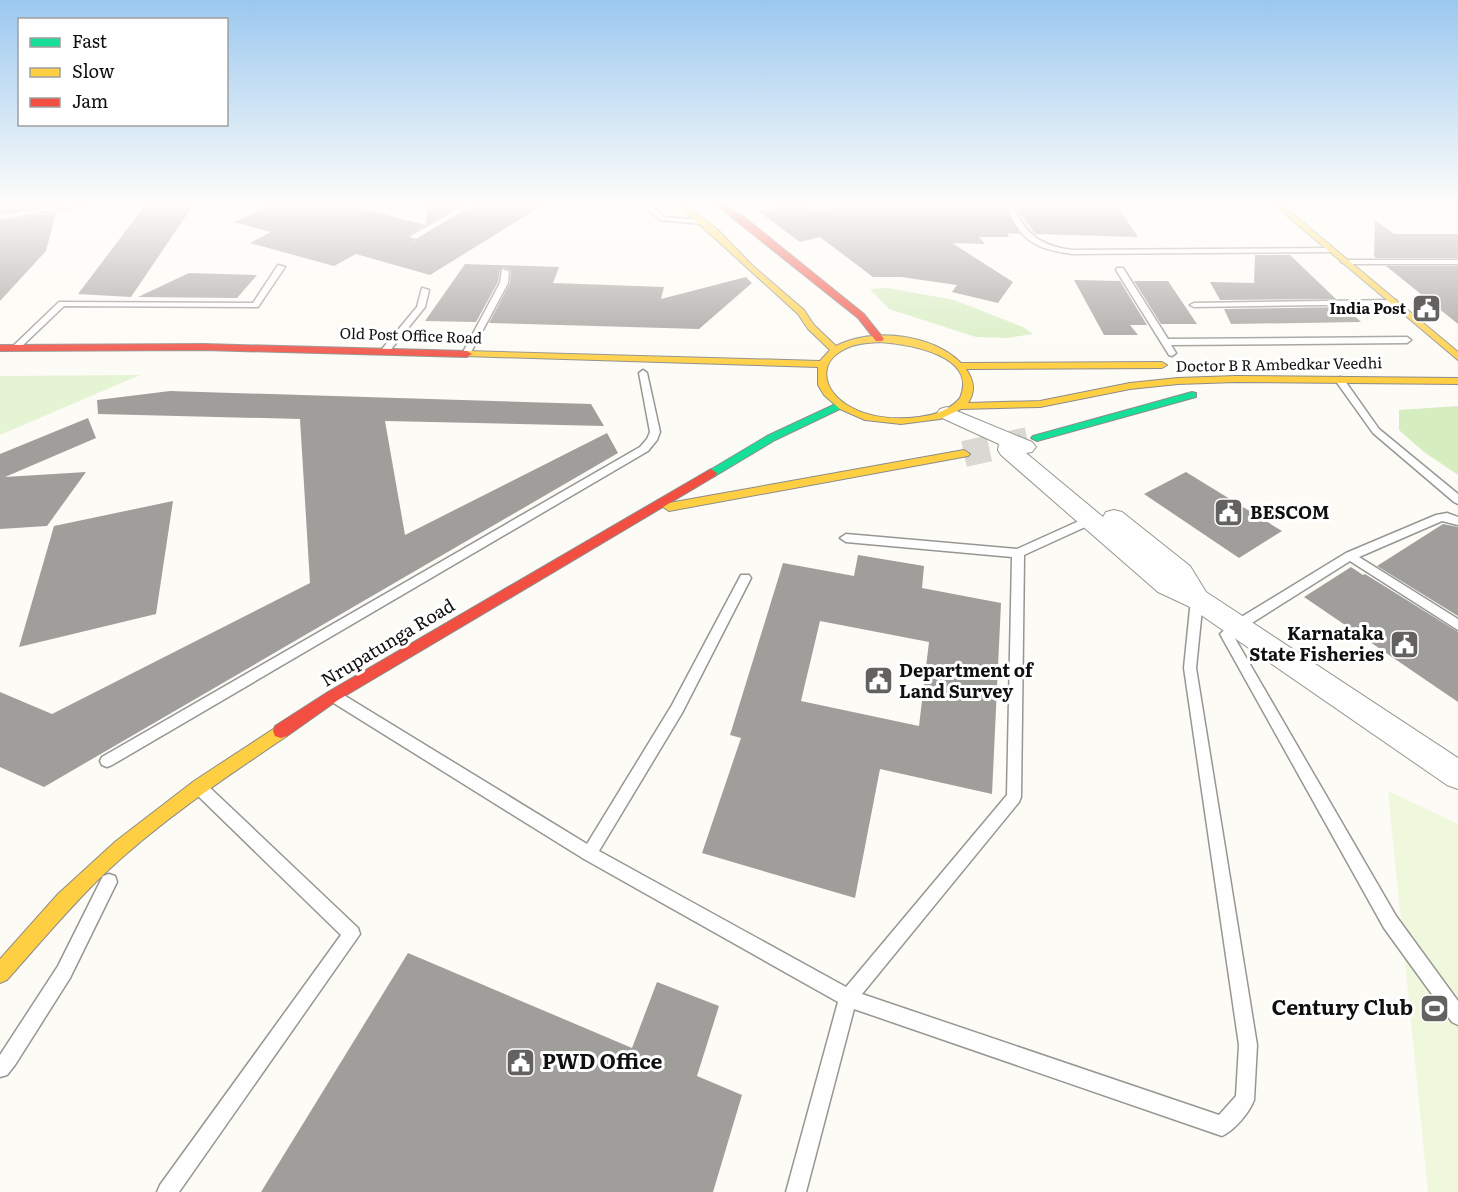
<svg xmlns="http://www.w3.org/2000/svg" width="1458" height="1192" viewBox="0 0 1458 1192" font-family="Literata,serif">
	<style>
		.green { fill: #e5f4d3 }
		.forest { fill: #d6edc0 }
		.pitch { fill: #eff8dd }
		.building { fill: #a09e9a; fill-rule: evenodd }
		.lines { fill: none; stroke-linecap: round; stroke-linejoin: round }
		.primary-tunnel { stroke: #d9d8d3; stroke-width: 26; stroke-dasharray: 26 13; stroke-linecap: butt }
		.lane-casing { stroke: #969693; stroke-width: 3 }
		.street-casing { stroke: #969693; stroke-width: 2 }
		.fast-casing { stroke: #8d8c8a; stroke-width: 2 }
		.slow-casing { stroke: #8d8c8a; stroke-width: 2 }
		.jam-casing { stroke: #8d8c8a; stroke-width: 2 }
		.lane { fill: #fffefe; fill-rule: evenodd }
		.street { fill: #fffefe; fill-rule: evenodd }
		.fast { fill: #16e098; fill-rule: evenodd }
		.slow { fill: #ffcf43; fill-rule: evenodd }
		.jam { fill: #f24e42; fill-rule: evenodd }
		.labels { text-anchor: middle; stroke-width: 6; stroke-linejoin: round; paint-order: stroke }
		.far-poi-label { font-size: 15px; font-weight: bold; fill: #101010; stroke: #fff; text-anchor: end }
		.far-street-label { font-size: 15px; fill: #101010; stroke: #fff }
		.poi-label { font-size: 18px; font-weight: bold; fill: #101010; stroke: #fff; text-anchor: start }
		.street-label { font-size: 18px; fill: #101010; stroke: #fff }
		.near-poi-label { font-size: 21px; font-weight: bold; fill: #101010; stroke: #fff; text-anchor: end }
	</style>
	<rect width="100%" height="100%" fill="#fcfbf5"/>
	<path class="green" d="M140,375L0,435V376Z"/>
	<g class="forest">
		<path d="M888,288L954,300L1023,327L1033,334L1007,338L976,337L889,309L870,289Z"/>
		<path d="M1458,406V475L1424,452L1399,430V410Z"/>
	</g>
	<path class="pitch" d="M1388,791L1458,824V1192H1428Z"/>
	<g class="building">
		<path d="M0,204H58L0,213Z"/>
		<path d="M146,204H194L131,297L78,294Z"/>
		<path d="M274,204H344L426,225L428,204H462L407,236L415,241L476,204H545L430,275L356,254L334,266L250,243L271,232L234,222Z"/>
		<path d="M795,204H801L812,212L853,204H1003L1020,234L1007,233L1009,237H979L985,244L952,243L1013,282L998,303L952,292L957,285L901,277H873L820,237L800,242L758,211Z"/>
		<path d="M1013,204H1116L1138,237L1035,234Z"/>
		<path d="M56,212L46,251L0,301V221Z"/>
		<path d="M1375,220L1394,234H1458V258H1376L1374,256Z"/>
		<path d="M1255,255H1290L1336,299L1220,300L1210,282L1254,283Z"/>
		<path d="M465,264L559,267L553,283L664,287L661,299L746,277L752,283L699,329L489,323L510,283L511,270L503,267L500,269L498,282L476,322L425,321Z"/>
		<path d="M1386,266H1458V324Z"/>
		<path d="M189,273L257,275L237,298L138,297Z"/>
		<path d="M1074,280L1120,281L1147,325H1130L1138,335H1104Z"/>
		<path d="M1134,281H1168L1197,324H1161Z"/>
		<path d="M1345,307L1361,322L1231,324L1224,309Z"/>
		<path d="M170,391L591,404L604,426L385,421L405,535L607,433L618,453L44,787L0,767V692L52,714L310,583L300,419L98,414L97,400Z"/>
		<path d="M88,418L96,438L5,477L86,472L47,526L0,529V454Z"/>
		<path d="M1186,472L1282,531L1239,558L1144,494Z"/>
		<path d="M173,501L156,614L19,647L54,526Z"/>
		<path d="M1443,524L1458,527V616L1377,566Z"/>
		<path d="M858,555L924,566L922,588L1001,603L992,794L880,769L855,898L702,853L741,738L730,735L783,563L854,576ZM820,621L929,642L919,726L801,701Z"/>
		<path d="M1351,567L1363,575L1365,574L1458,632V702L1304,597Z"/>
		<path d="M408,953L632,1048L657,982L719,1006L697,1076L742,1095L713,1192H261Z"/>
	</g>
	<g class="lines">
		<path class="primary-tunnel" d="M964,454L1037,438"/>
		<defs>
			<g id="lane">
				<path d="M76,204H91L0,219V215Z"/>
				<path d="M466,204H474L416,239L409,237Z"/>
				<path d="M642,204H649L664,217L702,220L705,222L702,224L660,220Z"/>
				<path d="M1005,204H1011C1028,235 1036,244 1072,250L1331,248L1335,250L1331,252L1072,254C1032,248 1022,241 1005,204Z"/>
				<path d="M1342,260H1458V264H1345L1341,262Z"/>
				<path d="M278,265L285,267L258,307L64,306L19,349L12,347L59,302L253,303Z"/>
				<path d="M1117,268H1123L1168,339L1407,337L1411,340L1407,343L1171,345L1176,353L1172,356L1169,355L1116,270Z"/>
				<path d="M502,269L509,271L508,283L470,354L463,356L462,354L500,283Z"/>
				<path d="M422,288L429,290L425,307L388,353H382V349L417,307Z"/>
				<path d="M1396,300L1397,302L1393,304L1194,307L1190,305L1194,303Z"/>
				<path d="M643,370L647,373L660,432L657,440L648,451L112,765L107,767L102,765L100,761L102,757L640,447L647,439L650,432L639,373Z"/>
				<path d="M1340,377L1343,378L1379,429L1458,494V504L1454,502L1373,433L1335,380Z"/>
				<path d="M1447,513L1458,517V525L1442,521L1359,557L1458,619V630L1350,561L1233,635L1396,916L1458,1001V1025L1452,1022L1384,928L1220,634L1233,622L1346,553L1436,515Z"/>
				<path d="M1090,516L1095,520L1094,523L1024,555L1021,797L1019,802L862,994L1219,1115L1236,1096L1239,1045L1184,668L1191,599L1193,596H1201L1203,599L1196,668L1257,1045L1254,1100C1249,1113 1235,1130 1222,1136L854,1009L806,1192H786L838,1002L584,859L332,702L330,698L332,694L337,692L342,694L587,844L672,705L741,575H749L751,578L682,713L599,851L846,987L1007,795L1012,557L846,542L840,538L846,534L1017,549Z"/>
				<path d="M201,782L206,784L358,928L360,934L179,1192H157L160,1185L341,935L196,794L194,789L196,784Z"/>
				<path d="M109,874L115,876L117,882L70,978L15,1065L7,1075L0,1077V1055L58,966L103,876Z"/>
			</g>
			<path id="street" d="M947,407L1032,442L1036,447L1032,452L1026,453L1103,517L1106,512L1114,510L1122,512L1190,566L1206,592L1458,758V789L1447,785L1188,606L1158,592L1001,455L998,450L999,444L940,417L937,413L940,409Z"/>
			<g id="fast">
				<path d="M1192,392L1196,393V397L1037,441L1031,438L1033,436Z"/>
				<path d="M840,402L845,405L844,407L775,440L715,476L711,477L705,473L767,436Z"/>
			</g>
			<g id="slow">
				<path d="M677,204H685L718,230L753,266L804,310L814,325L836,346C872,327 933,334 961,363L1162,362L1167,365L1162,368L966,369C974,380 976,391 968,403L1040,401L1130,383L1178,378L1236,376L1458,378V384L1236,382L1178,384L1130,389L1040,407L961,409L940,419L901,424L865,420L840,409L824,395L818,385V367L464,356V352L467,351L820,361L830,350L808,329L798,314ZM879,342C906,344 979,354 960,398C950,410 935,415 919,417C895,420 868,418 847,405C822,389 817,361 847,348C857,343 868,343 879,342Z"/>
				<path d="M1273,204H1281L1458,352V360Z"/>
				<path d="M964,450L970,454L968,456L669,511L663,507L669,503Z"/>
				<path d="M281,724L287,726L289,731L287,736C223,779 159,822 103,875C69,908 39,944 7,980L0,983V959L58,894L116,841L194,781Z"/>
			</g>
			<g id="jam">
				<path d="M715,204H724L744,217L864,314L884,339L882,341H876L858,318Z"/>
				<path d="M204,344L467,351L472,354L467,357L204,350L0,351V345Z"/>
				<path d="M711,469L717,473L715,476L338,700L287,736L281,738L275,736L273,731L275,726L328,692Z"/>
			</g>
		</defs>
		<use href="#lane" class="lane-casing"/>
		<use href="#street" class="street-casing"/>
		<use href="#fast" class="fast-casing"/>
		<use href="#slow" class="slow-casing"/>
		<use href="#jam" class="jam-casing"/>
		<use href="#lane" class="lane"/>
		<use href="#street" class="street"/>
		<use href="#fast" class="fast"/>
		<use href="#slow" class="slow"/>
		<use href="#jam" class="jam"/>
	</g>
	<linearGradient id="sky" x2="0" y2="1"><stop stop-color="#9bc8ef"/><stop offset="0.55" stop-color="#fefdfa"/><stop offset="1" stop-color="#fefdfa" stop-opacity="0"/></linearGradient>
	<rect width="1458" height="371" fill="url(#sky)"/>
	<defs>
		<symbol id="civic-square" viewBox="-11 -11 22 22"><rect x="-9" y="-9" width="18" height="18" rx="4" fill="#636260" stroke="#fff"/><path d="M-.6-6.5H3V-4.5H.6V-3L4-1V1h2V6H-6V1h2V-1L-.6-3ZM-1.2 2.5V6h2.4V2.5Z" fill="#fff"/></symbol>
		<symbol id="stadium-square" viewBox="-11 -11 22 22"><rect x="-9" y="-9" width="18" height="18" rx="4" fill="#636260" stroke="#fff"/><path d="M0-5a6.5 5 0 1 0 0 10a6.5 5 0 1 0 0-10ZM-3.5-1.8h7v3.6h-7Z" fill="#fff"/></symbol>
	</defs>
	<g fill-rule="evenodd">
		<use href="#civic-square" x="1410" y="292" width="33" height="33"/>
		<use href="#civic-square" x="1212" y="496" width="33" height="33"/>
		<use href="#civic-square" x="1388" y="628" width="33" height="33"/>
		<use href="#civic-square" x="862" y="664" width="33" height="33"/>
		<use href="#stadium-square" x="1418" y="992" width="33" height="33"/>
		<use href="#civic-square" x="504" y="1046" width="33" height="33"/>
	</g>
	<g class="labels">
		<g class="far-poi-label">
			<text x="1406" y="314">India Post</text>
		</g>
		<g class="far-street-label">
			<text transform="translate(411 336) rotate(2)" y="5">Old Post Office Road</text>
			<text transform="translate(1279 365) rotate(-1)" y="5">Doctor B R Ambedkar Veedhi</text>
		</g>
		<g class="poi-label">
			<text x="1250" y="519">BESCOM</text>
			<text x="1384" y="640" text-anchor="end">Karnataka<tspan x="1384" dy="21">State Fisheries</tspan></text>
			<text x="899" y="677">Department of<tspan x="899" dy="21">Land Survey</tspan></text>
		</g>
		<g class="street-label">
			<text transform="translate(388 643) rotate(-31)" y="6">Nrupatunga Road</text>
		</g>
		<g class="near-poi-label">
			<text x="1413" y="1015">Century Club</text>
			<text x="542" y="1069" text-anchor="start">PWD Office</text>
		</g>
	</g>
	<rect x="18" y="18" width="210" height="108" fill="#ffffff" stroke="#9f9f9f" stroke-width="1.5"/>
	<rect x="30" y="38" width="30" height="9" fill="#16e098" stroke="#9f9f9f" stroke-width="1.5"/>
	<text x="72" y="48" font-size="18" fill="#101010">Fast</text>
	<rect x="30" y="68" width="30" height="9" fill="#ffcf43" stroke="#9f9f9f" stroke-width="1.5"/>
	<text x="72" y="78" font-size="18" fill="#101010">Slow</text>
	<rect x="30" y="98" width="30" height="9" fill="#f24e42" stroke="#9f9f9f" stroke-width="1.5"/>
	<text x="72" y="108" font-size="18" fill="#101010">Jam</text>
</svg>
